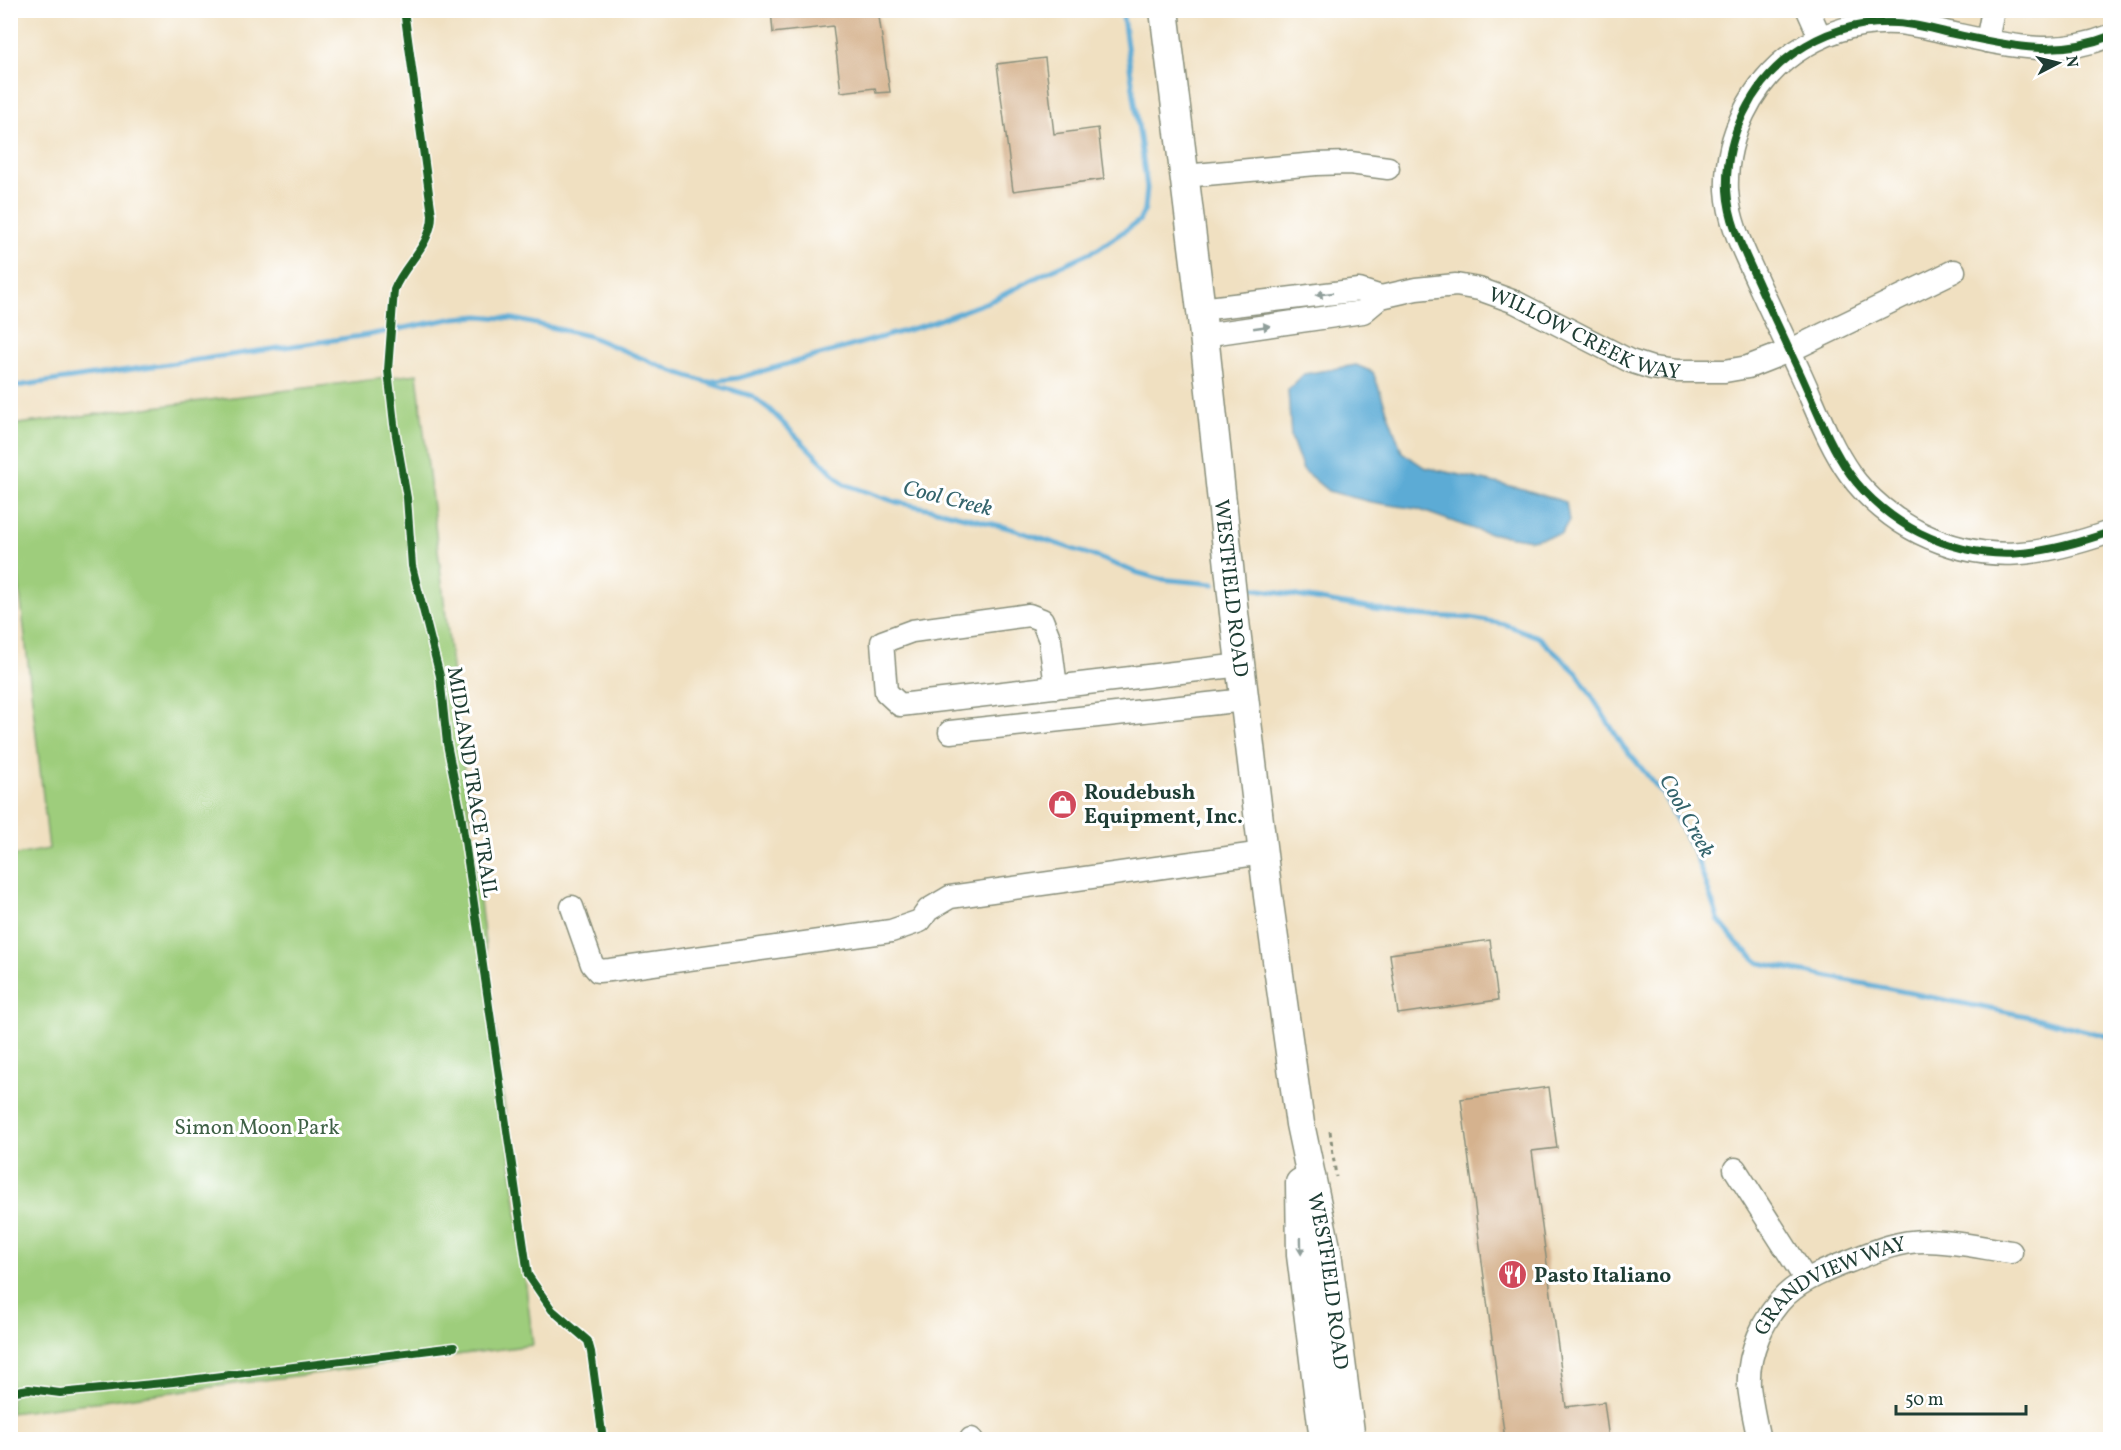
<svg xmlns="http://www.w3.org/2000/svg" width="2121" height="1450" viewBox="0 0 2121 1450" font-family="Vollkorn,serif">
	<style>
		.green { fill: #9ecd7b; stroke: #5e8558; stroke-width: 1.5 }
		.water { fill: #5babd5; stroke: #3d7484; stroke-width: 1.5 }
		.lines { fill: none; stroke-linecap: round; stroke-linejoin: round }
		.stream { stroke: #5babd5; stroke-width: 5 }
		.building { fill: #d5b28e }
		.minor-casing { stroke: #888e7a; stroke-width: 25 }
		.major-casing { stroke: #888e7a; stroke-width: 31 }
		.path { stroke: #888e7a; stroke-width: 3; stroke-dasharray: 4.5 4.5; stroke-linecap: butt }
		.minor { stroke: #fff; stroke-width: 22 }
		.major { stroke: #fff; stroke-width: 28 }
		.cycleway-casing { stroke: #fff; stroke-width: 11 }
		.cycleway { stroke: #1b5e20; stroke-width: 8 }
		.oneway { fill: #8f9e9a }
		.labels { text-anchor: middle; stroke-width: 6; stroke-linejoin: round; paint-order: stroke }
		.street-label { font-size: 21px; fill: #1f3d34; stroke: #fff }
		.poi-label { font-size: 21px; font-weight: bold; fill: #1f3d34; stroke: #fff; text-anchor: start }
		.park-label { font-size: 21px; fill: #3f6146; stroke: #fff }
		.water-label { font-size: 22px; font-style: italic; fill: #34646c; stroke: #fff }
	</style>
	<rect width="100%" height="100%" fill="#fff"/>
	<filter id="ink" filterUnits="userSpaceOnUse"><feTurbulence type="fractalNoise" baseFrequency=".0167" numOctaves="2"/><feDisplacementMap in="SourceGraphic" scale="12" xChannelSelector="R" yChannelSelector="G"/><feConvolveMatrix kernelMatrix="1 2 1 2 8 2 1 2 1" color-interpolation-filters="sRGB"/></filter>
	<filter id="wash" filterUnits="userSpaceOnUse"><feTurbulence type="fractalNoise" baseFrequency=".008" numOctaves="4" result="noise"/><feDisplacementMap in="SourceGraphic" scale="24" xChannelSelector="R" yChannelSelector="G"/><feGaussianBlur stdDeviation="1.35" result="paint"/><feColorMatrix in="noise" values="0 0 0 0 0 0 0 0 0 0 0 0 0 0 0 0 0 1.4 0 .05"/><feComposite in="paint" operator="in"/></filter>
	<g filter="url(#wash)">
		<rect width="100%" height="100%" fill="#f0e0c1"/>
		<path class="green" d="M417,374L533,1345L11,1413V856L49,849L11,513V425Z"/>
		<path class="water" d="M1356,365L1373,372L1402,452L1424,467L1523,489L1566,502L1569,521L1561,534L1531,540L1482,532L1417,509L1371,502L1328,491L1303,470L1291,437L1288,390L1304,374Z"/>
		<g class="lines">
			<g class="stream">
				<path d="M709,383L752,396L769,409L844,484L896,502L941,511L1009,528L1094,556L1135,572L1160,579L1214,584"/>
				<path d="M10,387L368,335L455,318L479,316L514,319L589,336L670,370L706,382L738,378L925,325L993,300L1045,273L1098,249L1139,221L1145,209L1147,188L1122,10"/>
				<path d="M1250,588L1409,615L1471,618L1504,624L1538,637L1577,673L1623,746L1663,794L1694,851L1719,921L1738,944L1760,963L2036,1018L2110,1037"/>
			</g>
		</g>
		<g id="blocks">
			<g class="building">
				<path d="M771,10H878L890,92L876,93L875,88L841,92L833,26L773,33Z"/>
				<path d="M1045,58L1054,134L1098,128L1104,179L1013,191L997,64Z"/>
				<path d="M1490,940L1498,1000L1398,1014L1390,954Z"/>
				<path d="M1549,1087L1557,1148L1532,1151L1566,1407L1604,1402L1609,1440H1505L1461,1099Z"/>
			</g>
		</g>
	</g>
	<g filter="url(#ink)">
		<use href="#blocks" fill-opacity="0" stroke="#888e7a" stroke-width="1.5"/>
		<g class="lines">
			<defs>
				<g id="minor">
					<path d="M1808,10L1820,37"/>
					<path d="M2110,36C2053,59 2002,44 1945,32C1929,28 1913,24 1897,23C1860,21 1824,32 1794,53C1751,83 1725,138 1727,190C1729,225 1746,255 1760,287C1773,315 1786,343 1799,371C1815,405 1828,443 1850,474C1867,498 1894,520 1920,533C1987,566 2043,555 2110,532"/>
					<path d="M1987,41L1993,10"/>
					<path d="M1184,176L1316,164L1350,163L1388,168"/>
					<path d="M1200,309L1359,290L1381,297"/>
					<path id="s1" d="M1204,335L1363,312L1381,297L1416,289L1456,285L1479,289L1515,302L1630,361L1652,368L1676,371H1725L1748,367L1789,351L1954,271"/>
					<path d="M1056,687L1050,640L1042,620L1029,615L912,631L882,642L886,692L900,705L1241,665"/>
					<path d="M950,732L1245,700"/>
					<path d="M572,907L592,964L598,971L610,970L891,931L920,921L928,910L950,897L1263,853"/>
					<path d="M1735,1169L1806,1280"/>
					<path d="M971,1439L972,1440"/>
					<path id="s2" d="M1759,1440C1755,1422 1751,1404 1749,1386C1747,1354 1764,1316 1786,1295C1803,1279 1829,1269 1850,1261C1875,1251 1899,1241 1925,1241C1954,1241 1983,1248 2011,1252"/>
				</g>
				<g id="major">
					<path id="s3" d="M1164,10L1204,335L1234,613L1268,896L1300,1124L1327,1252L1351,1440"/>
					<path d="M1300,1183L1301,1255L1324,1440"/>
				</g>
			</defs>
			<use href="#minor" class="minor-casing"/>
			<use href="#major" class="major-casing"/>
			<path class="path" d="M1330,1131L1336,1177"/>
			<use href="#minor" class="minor"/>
			<use href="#major" class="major"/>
			<defs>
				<g id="cycleway">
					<path d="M404,10L432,215C432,245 404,264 394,290L388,370L394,424L407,498L412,566L440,676L447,744L461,814L528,1275L552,1310L588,1341L591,1352L603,1440"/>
					<path d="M2110,36C2053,59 2002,44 1945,32C1929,28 1913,24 1897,23C1860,21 1824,32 1794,53C1751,83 1725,138 1727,190C1729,225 1746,255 1760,287C1773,315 1786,343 1799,371C1815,405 1828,443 1850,474C1867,498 1894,520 1920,533C1987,566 2043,555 2110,532"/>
					<path d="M10,1392L29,1389L60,1393L173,1382L454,1347"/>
				</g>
			</defs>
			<use href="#cycleway" class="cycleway-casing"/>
			<use href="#cycleway" class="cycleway"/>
		</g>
		<defs><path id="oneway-solid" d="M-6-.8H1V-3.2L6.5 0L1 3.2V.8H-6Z" transform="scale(1.5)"/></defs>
		<g class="oneway">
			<use href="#oneway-solid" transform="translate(1324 294) rotate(173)"/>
			<use href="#oneway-solid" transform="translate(1262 327) rotate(-8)"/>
			<use href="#oneway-solid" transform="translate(1301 1246) rotate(89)"/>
		</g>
	</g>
	<defs>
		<symbol id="shop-disc" viewBox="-11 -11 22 22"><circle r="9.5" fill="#d1495b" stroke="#fff"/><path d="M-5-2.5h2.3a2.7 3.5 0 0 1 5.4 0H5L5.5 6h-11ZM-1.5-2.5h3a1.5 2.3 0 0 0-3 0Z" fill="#fff"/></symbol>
		<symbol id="restaurant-disc" viewBox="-11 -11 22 22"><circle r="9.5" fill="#d1495b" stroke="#fff"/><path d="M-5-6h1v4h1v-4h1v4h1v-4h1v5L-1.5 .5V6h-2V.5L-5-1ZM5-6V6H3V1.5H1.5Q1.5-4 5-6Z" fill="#fff"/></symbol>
	</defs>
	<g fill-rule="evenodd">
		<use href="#shop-disc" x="1046" y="788" width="33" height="33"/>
		<use href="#restaurant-disc" x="1496" y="1258" width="33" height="33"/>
	</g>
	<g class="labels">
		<g class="street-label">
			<text dy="7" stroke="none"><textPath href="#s1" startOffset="399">WILLOW CREEK WAY</textPath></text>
			<text dy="7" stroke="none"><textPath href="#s3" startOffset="582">WESTFIELD ROAD</textPath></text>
			<text transform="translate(473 782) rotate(81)" y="7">MIDLAND TRACE TRAIL</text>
			<text dy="7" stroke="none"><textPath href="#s3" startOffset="1282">WESTFIELD ROAD</textPath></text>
			<text dy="7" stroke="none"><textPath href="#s2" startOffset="198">GRANDVIEW WAY</textPath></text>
		</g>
		<g class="poi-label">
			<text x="1084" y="799">Roudebush<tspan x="1084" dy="24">Equipment, Inc.</tspan></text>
			<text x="1534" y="1282">Pasto Italiano</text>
		</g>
		<g class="park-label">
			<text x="257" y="1134">Simon Moon Park</text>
		</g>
		<g class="water-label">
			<text transform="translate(948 497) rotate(14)" y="8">Cool Creek</text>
			<text transform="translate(1688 815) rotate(61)" y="8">Cool Creek</text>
		</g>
	</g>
	<rect width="2121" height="1450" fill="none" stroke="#fff" stroke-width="36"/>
	<g transform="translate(2058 63) rotate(83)" stroke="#ffffff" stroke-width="4.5" paint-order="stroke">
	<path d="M0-4.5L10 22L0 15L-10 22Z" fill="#1f3d34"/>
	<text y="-9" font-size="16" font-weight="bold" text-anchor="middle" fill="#1f3d34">N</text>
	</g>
	<path d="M1896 1405v9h130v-9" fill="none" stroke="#1f3d34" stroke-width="3"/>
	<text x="1905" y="1405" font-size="18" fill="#1f3d34" stroke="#ffffff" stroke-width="4.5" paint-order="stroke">50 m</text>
</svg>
